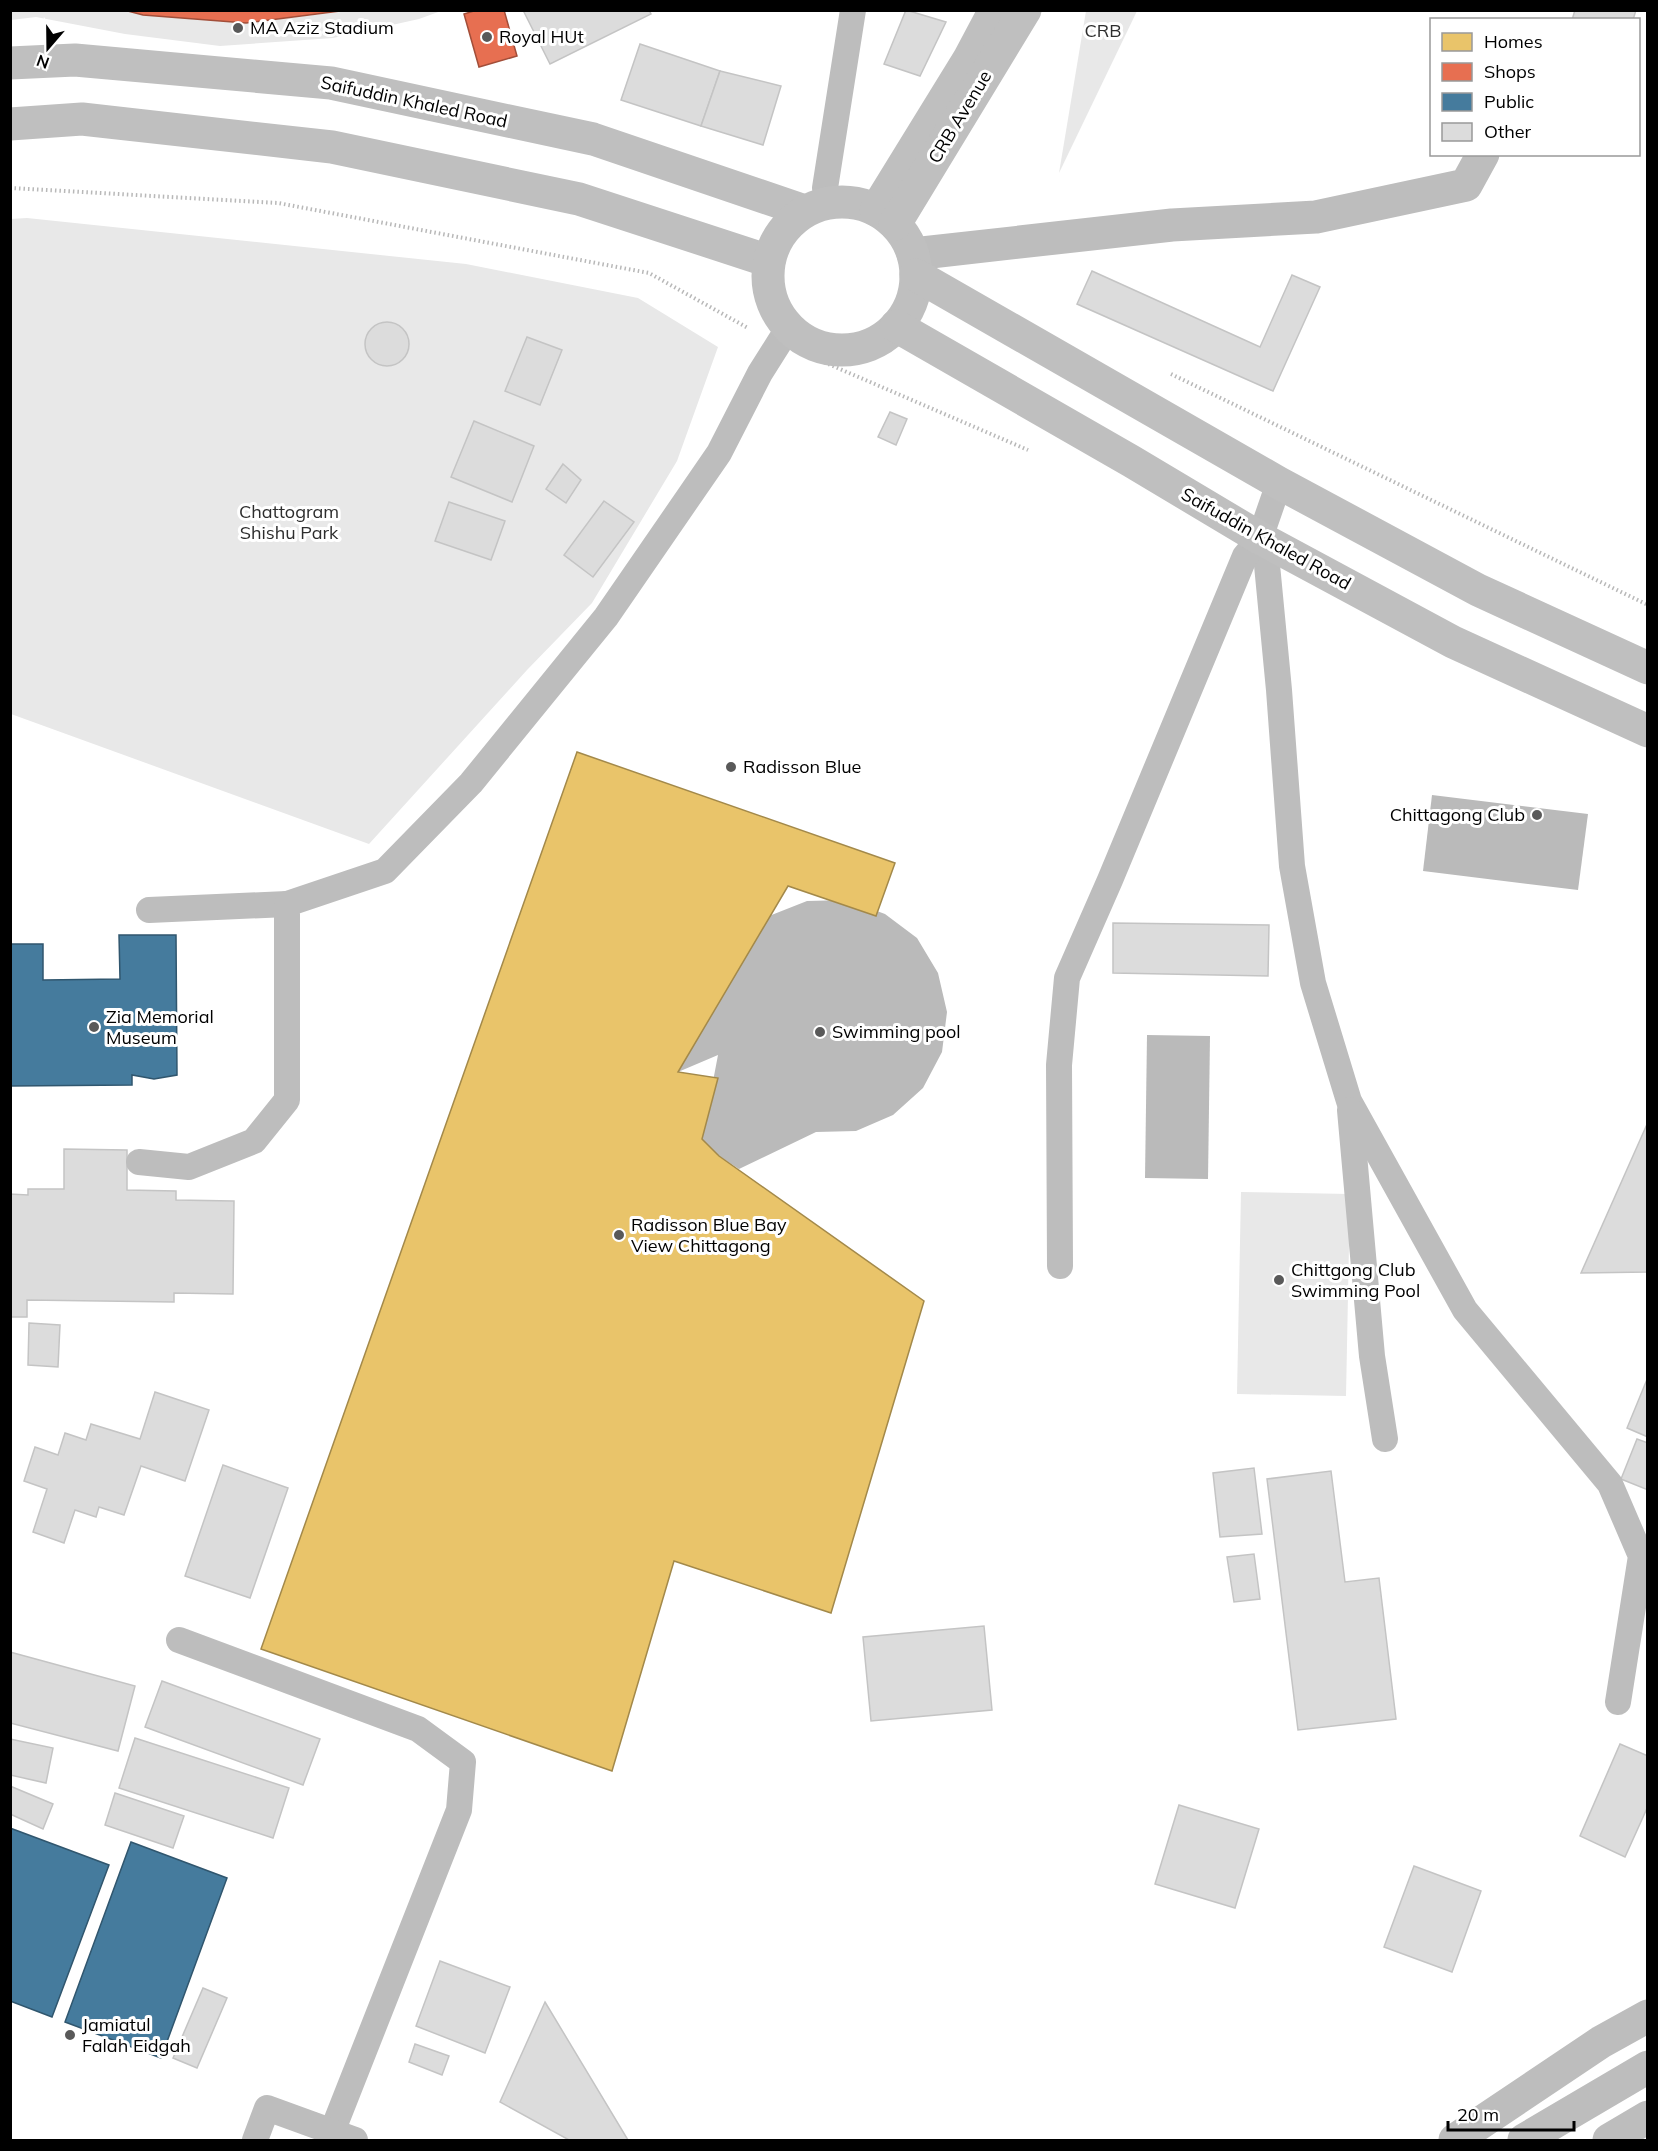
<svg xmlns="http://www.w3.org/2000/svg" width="1658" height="2151" viewBox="0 0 1658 2151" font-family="Mulish,sans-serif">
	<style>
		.green { fill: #e8e8e8 }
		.water { fill: #bababa }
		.homes { fill: #e9c46a; stroke: #a3894a; stroke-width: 1.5 }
		.shops { fill: #e76f51; stroke: #a24e39; stroke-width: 1.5 }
		.public { fill: #457b9d; stroke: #30566e; stroke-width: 1.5 }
		.building { fill: #dcdcdc; stroke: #c4c4c4; stroke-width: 1.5 }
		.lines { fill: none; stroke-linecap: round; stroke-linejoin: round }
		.path { stroke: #b8b8b8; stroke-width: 4; stroke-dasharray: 1.5 3; stroke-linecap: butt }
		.lane { stroke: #bdbdbd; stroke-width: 26 }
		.street { stroke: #bdbdbd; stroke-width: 33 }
		.secondary { stroke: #bfbfbf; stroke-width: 33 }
		.highway { stroke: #bdbdbd; stroke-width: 33 }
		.poi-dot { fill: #595959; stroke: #fff; stroke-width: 2 }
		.labels { text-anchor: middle; stroke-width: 6; stroke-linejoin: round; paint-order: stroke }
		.poi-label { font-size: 18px; fill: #000; stroke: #fff; text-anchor: start }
		.park-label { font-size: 18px; fill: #2d2d2d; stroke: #fff }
		.street-label { font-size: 18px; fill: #000; stroke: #fff }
	</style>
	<rect width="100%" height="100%" fill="#fff"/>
	<g class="green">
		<path d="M124,10L143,15L246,23L348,11H441L419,19L333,38L220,46L125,34L36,17L11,20L10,11Z"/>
		<path d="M1086,11H1137L1059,173Z"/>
		<path d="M27,218L466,264L638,298L718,347L677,461L592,603L527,670L369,844L11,714L10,219Z"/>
		<path d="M1241,1192L1350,1194L1346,1396L1237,1394Z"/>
	</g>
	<g class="water">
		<path d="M1432,795L1588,814L1578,890L1423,871Z"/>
		<path d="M847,900L885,914L917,938L938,973L947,1012L942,1052L923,1088L893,1115L856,1131L816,1132L739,1169L719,1156L702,1139L718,1055L678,1072L769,916L807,901Z"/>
		<path d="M1147,1035L1210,1036L1208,1179L1145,1178Z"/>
	</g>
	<path class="homes" d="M577,752L895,863L876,916L788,886L678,1072L718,1078L702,1139L719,1156L924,1301L831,1613L674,1561L612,1771L261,1649Z"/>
	<g class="shops">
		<path d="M124,10H348L246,23L143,15Z"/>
		<path d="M477,10H504L517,56L479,67L464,14Z"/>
	</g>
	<g class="public">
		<path d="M119,935H176L177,1075L154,1079L132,1075V1085L10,1086V944H43V980L120,979Z"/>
		<path d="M10,1828L109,1865L52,2017L10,2001Z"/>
		<path d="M131,1842L227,1878L161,2058L65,2022Z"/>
	</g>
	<g class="building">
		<path d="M523,10H649L651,14L550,64Z"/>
		<path d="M906,10L946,22L920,76L884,64Z"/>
		<path d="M1575,10H1636L1633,20H1572Z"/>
		<path d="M640,44L720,71L701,126L621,100Z"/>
		<path d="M720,71L781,86L763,145L701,126Z"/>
		<path d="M1092,271L1260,347L1292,275L1320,287L1273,391L1077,304Z"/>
		<circle cx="387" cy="344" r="22"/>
		<path d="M527,337L562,350L540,405L505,391Z"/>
		<path d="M890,412L907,419L896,445L878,437Z"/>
		<path d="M474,421L534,446L512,502L451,477Z"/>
		<path d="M563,464L581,480L566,503L546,489Z"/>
		<path d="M604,501L634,522L593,577L564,555Z"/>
		<path d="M449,502L505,521L491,560L435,541Z"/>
		<path d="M1113,923L1269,925L1268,976L1113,973Z"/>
		<path d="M1648,1122V1272L1581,1273Z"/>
		<path d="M64,1149L127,1150V1190L176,1191V1200L234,1201L233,1294L174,1293V1302L27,1300V1317H10V1194L28,1195V1189H64Z"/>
		<path d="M29,1323L60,1325L58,1367L28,1365Z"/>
		<path d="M1648,1377V1437L1627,1428Z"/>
		<path d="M155,1392L209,1410L185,1481L141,1466L124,1515L99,1507L96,1517L75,1510L64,1543L33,1532L47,1489L24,1481L35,1447L58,1455L65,1433L86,1440L91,1424L140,1439Z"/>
		<path d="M1637,1439L1648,1443V1490L1621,1479Z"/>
		<path d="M223,1465L288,1488L250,1598L185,1576Z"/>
		<path d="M1254,1468L1262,1534L1220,1537L1213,1473Z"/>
		<path d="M1331,1471L1345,1582L1379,1578L1396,1719L1298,1730L1267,1479Z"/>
		<path d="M1254,1554L1260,1599L1234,1602L1227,1557Z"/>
		<path d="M984,1626L992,1710L871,1721L863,1637Z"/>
		<path d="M10,1652L135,1686L118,1751L10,1723Z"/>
		<path d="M162,1681L320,1739L303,1785L145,1727Z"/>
		<path d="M135,1738L289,1788L273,1838L119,1788Z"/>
		<path d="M10,1739L53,1748L46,1783L10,1775Z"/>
		<path d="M1620,1744L1648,1756V1806L1625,1857L1580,1836Z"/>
		<path d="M10,1786L53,1804L43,1829L10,1814Z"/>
		<path d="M115,1793L184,1816L173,1848L105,1825Z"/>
		<path d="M1179,1805L1259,1829L1235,1908L1155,1884Z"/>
		<path d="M1414,1866L1481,1891L1452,1972L1384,1947Z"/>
		<path d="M440,1961L510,1987L485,2053L416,2026Z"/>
		<path d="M203,1988L227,1998L197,2068L173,2058Z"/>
		<path d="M545,2002L628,2140H569L500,2102Z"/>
		<path d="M415,2044L449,2056L442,2075L409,2062Z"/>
	</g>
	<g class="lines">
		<g class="path">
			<path d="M10,188L278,203L649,273L748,328"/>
			<path d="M812,357L1028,450"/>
			<path d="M1171,374L1648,605"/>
		</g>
		<g class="lane">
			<path d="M830,203L825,188L853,10"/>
			<path d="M1260,538L1267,565L1279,690L1292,866L1313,983L1349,1101L1465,1310L1610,1484L1641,1556L1618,1702"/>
			<path d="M149,910L287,904"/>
			<path d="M1350,1110L1372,1356L1385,1439"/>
			<path d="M139,1162L189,1167L254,1141L287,1100V904L385,871L471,783L606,617L719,453L760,373L789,327"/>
			<path d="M1060,1266L1059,1065L1067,978L1110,880L1245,556L1260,538L1279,483"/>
			<path d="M179,1640L418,1729L463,1762L459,1810L332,2132"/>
			<path d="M255,2140L267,2108L355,2140"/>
		</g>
		<path class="street" d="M913,254L1172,225L1316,217L1466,185L1483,154"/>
		<g class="secondary">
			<path d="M10,63L75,60L331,83L593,139L805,211"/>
			<path d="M10,124L82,119L332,147L579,199L769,261"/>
			<circle cx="842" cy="276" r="74"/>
			<path d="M876,210L969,59L995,10"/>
			<path d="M895,224L1025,10"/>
			<path d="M916,275L1279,483L1478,590L1648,668"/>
			<path d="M896,326L1131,461L1260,538L1453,642L1648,731"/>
		</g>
		<g class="highway">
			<path d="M1455,2140L1601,2042L1648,2016"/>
			<path d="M1524,2140L1648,2067"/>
			<path d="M1609,2140L1648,2117"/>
		</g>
	</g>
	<g class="poi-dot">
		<circle cx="238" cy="28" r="6"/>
		<circle cx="487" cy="37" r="6"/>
		<circle cx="731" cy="767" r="6"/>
		<circle cx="1537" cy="815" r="6"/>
		<circle cx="94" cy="1027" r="6"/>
		<circle cx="820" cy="1032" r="6"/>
		<circle cx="619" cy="1235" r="6"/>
		<circle cx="1279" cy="1280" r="6"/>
		<circle cx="70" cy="2035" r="6"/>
	</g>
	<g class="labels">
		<g class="poi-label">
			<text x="250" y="34">MA Aziz Stadium</text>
			<text x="499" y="43">Royal HUt</text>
			<text x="743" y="773">Radisson Blue</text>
			<text x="1525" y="821" text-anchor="end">Chittagong Club</text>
			<text x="106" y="1023">Zia Memorial<tspan x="106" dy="21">Museum</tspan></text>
			<text x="832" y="1038">Swimming pool</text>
			<text x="631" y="1231">Radisson Blue Bay<tspan x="631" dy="21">View Chittagong</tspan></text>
			<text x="1291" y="1276">Chittgong Club<tspan x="1291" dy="21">Swimming Pool</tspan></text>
			<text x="82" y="2031">Jamiatul<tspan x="82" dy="21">Falah Eidgah</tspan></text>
		</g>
		<g class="park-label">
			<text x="1103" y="37">CRB</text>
			<text x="289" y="518">Chattogram<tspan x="289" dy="21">Shishu Park</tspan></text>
		</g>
		<g class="street-label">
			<text transform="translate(414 102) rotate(12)" y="6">Saifuddin Khaled Road</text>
			<text transform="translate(960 117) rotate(-59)" y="6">CRB Avenue</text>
			<text transform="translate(1266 539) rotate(29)" y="6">Saifuddin Khaled Road</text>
		</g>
	</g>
	<rect width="1658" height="2151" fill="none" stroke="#000000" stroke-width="24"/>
	<rect x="1430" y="18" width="210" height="138" fill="#ffffff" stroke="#999999" stroke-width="1.5"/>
	<rect x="1442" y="33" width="30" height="18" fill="#e9c46a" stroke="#999999" stroke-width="1.5"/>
	<text x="1484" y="48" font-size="18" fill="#000000">Homes</text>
	<rect x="1442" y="63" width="30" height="18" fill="#e76f51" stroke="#999999" stroke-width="1.5"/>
	<text x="1484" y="78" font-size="18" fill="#000000">Shops</text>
	<rect x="1442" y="93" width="30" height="18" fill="#457b9d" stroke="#999999" stroke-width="1.5"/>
	<text x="1484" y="108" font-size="18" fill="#000000">Public</text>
	<rect x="1442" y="123" width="30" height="18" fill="#dcdcdc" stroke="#999999" stroke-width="1.5"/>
	<text x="1484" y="138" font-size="18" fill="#000000">Other</text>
	<g transform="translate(48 48) rotate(200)" stroke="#ffffff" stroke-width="4.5" paint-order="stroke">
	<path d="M0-4.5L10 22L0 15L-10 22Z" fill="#000000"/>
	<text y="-9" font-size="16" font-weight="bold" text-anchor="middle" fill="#000000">N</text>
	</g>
	<path d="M1448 2121v9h126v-9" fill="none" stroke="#000000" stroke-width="3"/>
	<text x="1457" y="2121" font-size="18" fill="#000000" stroke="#ffffff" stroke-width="4.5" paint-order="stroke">20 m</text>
</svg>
